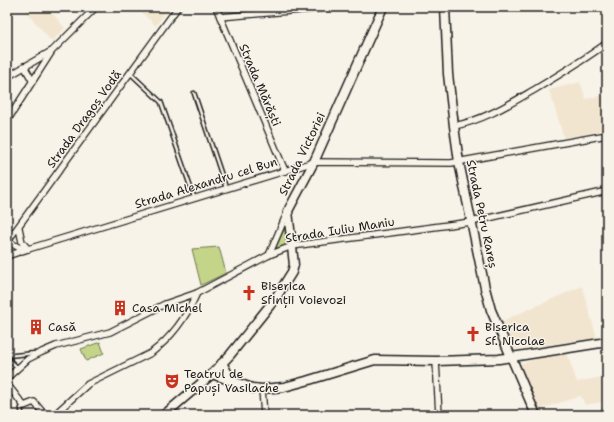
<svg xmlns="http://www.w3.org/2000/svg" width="614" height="422" viewBox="0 0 614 422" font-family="'Shantell Sans',sans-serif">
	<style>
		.built { fill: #f2e5d0 }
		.green { fill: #c4d589; stroke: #707852 }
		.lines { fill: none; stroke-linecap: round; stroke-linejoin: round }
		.lane-casing { stroke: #1c1c1c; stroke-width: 5.5 }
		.street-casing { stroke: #1c1c1c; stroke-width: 8 }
		.secondary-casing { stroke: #1c1c1c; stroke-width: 11 }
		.lane { stroke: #f7f3e8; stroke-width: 2.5 }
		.street { stroke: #f7f3e8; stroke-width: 5.5 }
		.secondary { stroke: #f7f3e8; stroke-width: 8 }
		.labels { text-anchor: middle; stroke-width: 3; stroke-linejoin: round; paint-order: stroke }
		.street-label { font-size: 12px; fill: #1c1c1c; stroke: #f7f3e8 }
		.poi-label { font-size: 12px; fill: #1c1c1c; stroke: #f7f3e8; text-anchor: start }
	</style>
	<rect width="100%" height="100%" fill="#f7f3e8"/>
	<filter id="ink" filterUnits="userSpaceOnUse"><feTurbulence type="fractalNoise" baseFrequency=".025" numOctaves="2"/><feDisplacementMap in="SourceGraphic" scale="8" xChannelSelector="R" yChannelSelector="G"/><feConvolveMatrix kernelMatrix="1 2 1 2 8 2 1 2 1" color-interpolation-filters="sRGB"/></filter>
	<g filter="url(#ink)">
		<g class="built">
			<path d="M22,7H47L65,28L52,42Z"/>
			<path d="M136,7H169L156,26Z"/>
			<path d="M580,82L586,99L605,95L607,130L564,138L549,90Z"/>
			<path d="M582,286L597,338L515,349L502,321Z"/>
			<path d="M566,350L577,382L607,376V401L585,405L581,396L537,410L520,364Z"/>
		</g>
		<g class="green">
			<path d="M286,225L288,245L275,250Z"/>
			<path d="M219,247L226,273L201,285L192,249Z"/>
			<path d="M100,342L104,353L86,361L81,349Z"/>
		</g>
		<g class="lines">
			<defs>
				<g id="lane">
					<path d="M131,74L161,102L194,197"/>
					<path d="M194,93L226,188"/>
					<path d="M7,356L36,353"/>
					<path d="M7,358L17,367"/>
					<path d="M22,415L21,408L24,406"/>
				</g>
				<g id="street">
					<path d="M216,7L285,171"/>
					<path d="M220,17L337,7"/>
					<path d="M24,66L32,80"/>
					<path d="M7,77L50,52"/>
					<path d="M7,121L52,51L96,7"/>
					<path d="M454,126C484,120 508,105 534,90C559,75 584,60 607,43"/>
					<path d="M7,241L18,247L28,249L314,162L451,163L607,135"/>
					<path d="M7,242L178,7"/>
					<path d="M269,255L287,213"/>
					<path d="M7,256L28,249L22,242L19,228"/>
					<path d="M436,361L439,415"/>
					<path d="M7,378L28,359L42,352L56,346L110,332L165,304L197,293L269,255L292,246L471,222L607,191"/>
					<path d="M7,384L24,406L34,402L45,415"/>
					<path d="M262,389L264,415"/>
					<path d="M54,415L88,384L151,353C171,338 187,316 197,293"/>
				</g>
				<g id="secondary">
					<path d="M445,7L448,74L454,126L459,162L485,288L491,310L536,415"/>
					<path d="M222,363L232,381"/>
					<path d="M212,374L252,388L262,389L284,387L306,381L375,360L436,361L499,359L607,342"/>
					<path d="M164,415L212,374L230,355L275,299L292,272L294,265L288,211L314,162L383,7"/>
				</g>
			</defs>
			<use href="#lane" class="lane-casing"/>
			<use href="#street" class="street-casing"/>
			<use href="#secondary" class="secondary-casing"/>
			<use href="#lane" class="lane"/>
			<use href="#street" class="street"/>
			<use href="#secondary" class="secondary"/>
		</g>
	</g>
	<defs>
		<symbol id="church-bare" viewBox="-9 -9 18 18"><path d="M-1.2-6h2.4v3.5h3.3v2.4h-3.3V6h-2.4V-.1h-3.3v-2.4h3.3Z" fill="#c8321e" stroke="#f7f3e8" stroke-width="2.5" paint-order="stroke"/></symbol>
		<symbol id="building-bare" viewBox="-9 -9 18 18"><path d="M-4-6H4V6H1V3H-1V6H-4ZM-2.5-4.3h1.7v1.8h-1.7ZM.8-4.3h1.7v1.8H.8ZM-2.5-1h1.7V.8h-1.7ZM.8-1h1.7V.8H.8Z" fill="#c8321e" stroke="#f7f3e8" stroke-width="2.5" paint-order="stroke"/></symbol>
		<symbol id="theatre-bare" viewBox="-9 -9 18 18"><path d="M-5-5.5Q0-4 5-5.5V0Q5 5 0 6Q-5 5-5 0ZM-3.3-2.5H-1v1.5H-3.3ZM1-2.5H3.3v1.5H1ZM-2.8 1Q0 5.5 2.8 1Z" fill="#c8321e" stroke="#f7f3e8" stroke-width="2.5" paint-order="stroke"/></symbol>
	</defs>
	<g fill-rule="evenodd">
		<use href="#church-bare" x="238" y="282" width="22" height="22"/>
		<use href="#building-bare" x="109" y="297" width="22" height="22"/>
		<use href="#building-bare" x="25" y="316" width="22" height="22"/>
		<use href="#church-bare" x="462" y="323" width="22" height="22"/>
		<use href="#theatre-bare" x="161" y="370" width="22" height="22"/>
	</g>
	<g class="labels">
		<g class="street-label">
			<text transform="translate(260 85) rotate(67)" y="4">Strada Mărăști</text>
			<text transform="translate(84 119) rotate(-54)" y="4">Strada Dragoș Vodă</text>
			<text transform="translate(302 154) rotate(-64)" y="4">Strada Victoriei</text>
			<text transform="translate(206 183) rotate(-17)" y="4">Strada Alexandru cel Bun</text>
			<text transform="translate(482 214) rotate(78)" y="4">Strada Petru Rareș</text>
			<text transform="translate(340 230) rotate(-9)" y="4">Strada Iuliu Maniu</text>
		</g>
		<g class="poi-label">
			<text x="261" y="290">Biserica<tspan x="261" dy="14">Sfinții Voievozi</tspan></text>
			<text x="132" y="312">Casa Michel</text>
			<text x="48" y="331">Casă</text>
			<text x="485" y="331">Biserica<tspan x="485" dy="14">Sf. Nicolae</tspan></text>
			<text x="184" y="378">Teatrul de<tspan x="184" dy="14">Papuși Vasilache</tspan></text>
		</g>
	</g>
	<rect width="614" height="422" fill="none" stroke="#f7f3e8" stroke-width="24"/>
	<rect x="12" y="12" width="590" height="398" fill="none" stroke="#1c1c1c" stroke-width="1.5" filter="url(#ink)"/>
</svg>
